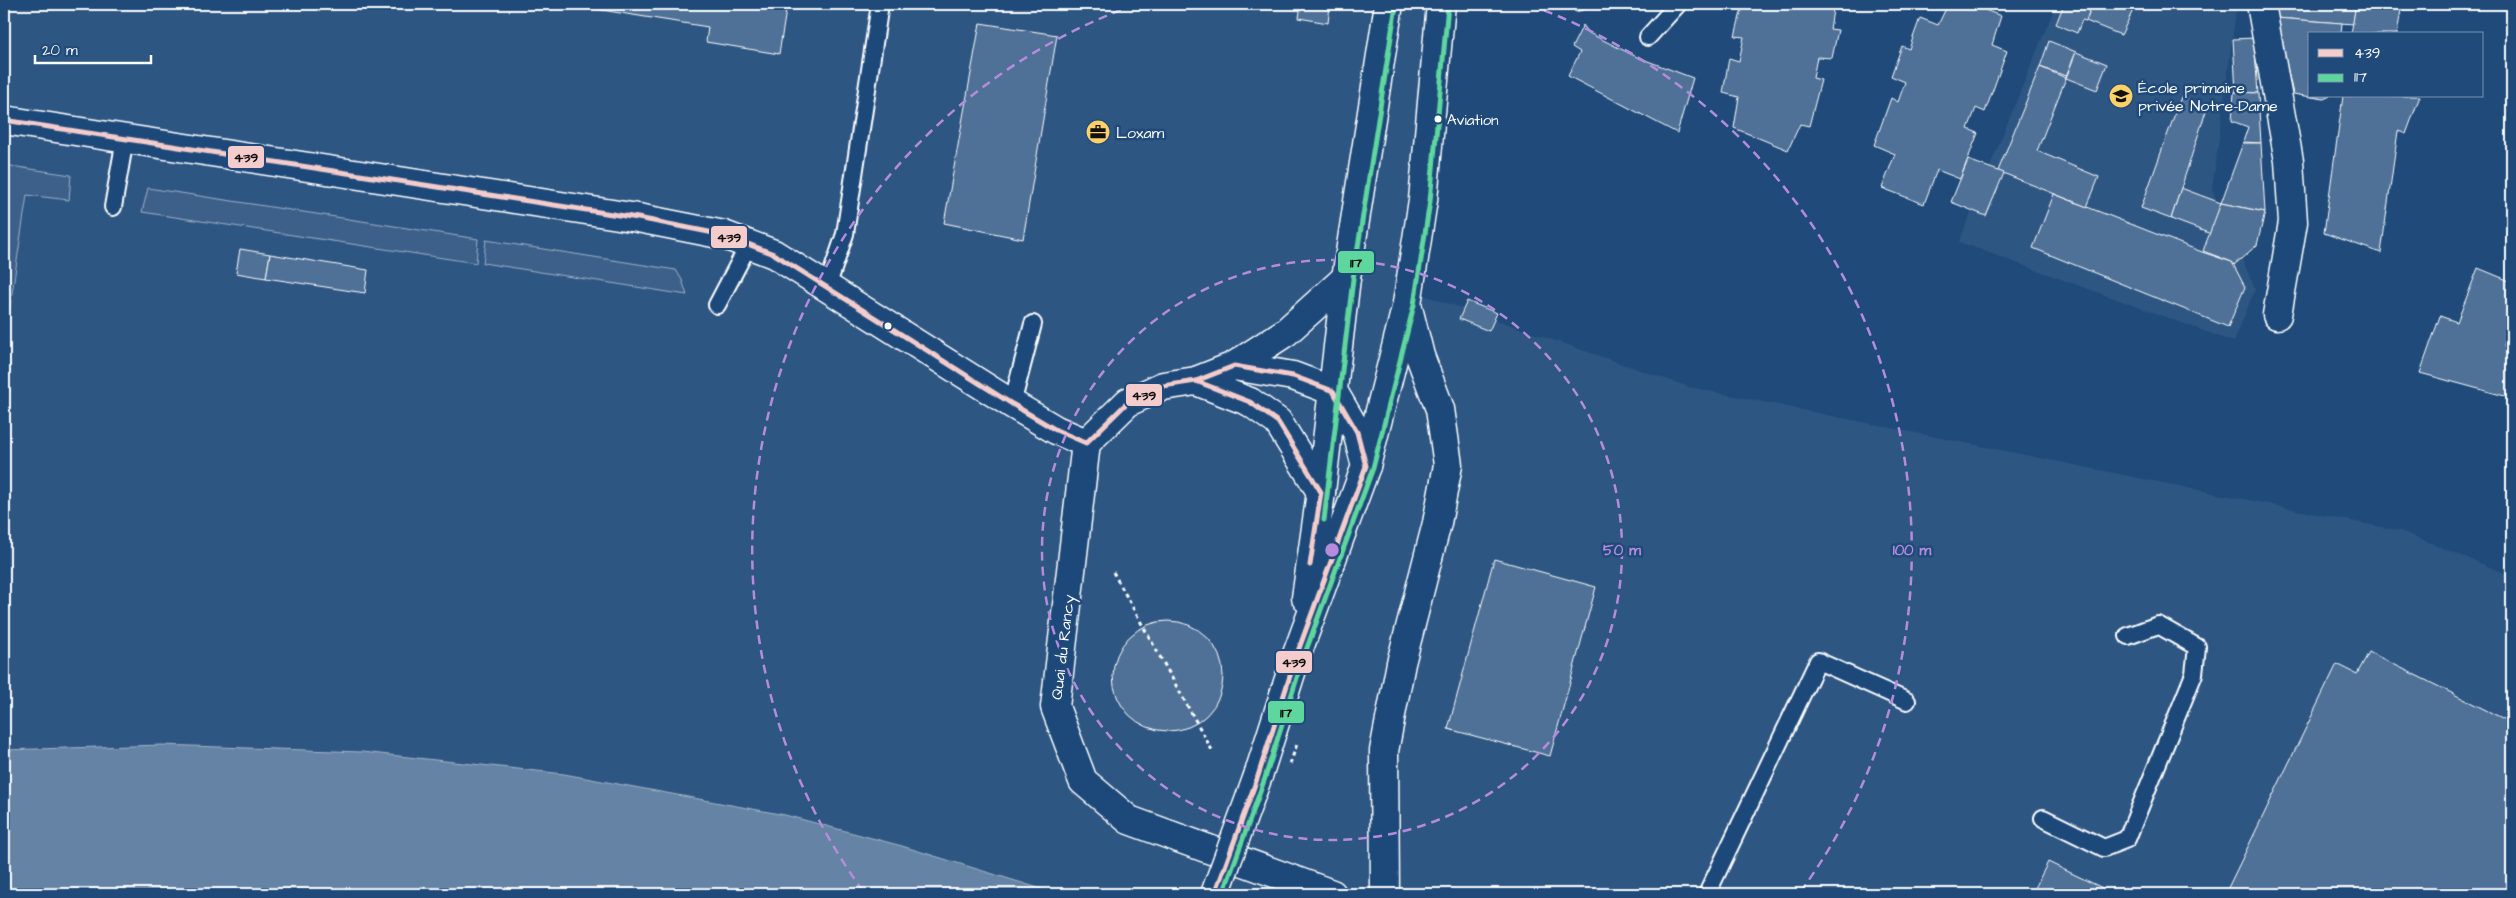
<svg xmlns="http://www.w3.org/2000/svg" width="2516" height="898" viewBox="0 0 2516 898" font-family="'Architects Daughter',sans-serif">
	<style>
		.built { fill: #2e5683 }
		.green { fill: #3c618b; stroke: #9eb0c5 }
		.water { fill: #6583a4; stroke: #a3b5c8 }
		.building { fill: #507197; stroke: #fff }
		.lines { fill: none; stroke-linecap: round; stroke-linejoin: round }
		.service-casing { stroke: #fff; stroke-width: 20 }
		.minor-casing { stroke: #fff; stroke-width: 31 }
		.secondary-casing { stroke: #fff; stroke-width: 31 }
		.path { stroke: #fff; stroke-width: 3; stroke-dasharray: 4 4; stroke-linecap: butt }
		.service { stroke: #1f4a7a; stroke-width: 16 }
		.minor { stroke: #1f4a7a; stroke-width: 28 }
		.secondary { stroke: #1f4a7a; stroke-width: 28 }
		.secondary-bridge-casing { stroke: #fff; stroke-width: 31; stroke-linecap: butt }
		.path-bridge { stroke: #fff; stroke-width: 3; stroke-dasharray: 4 4; stroke-linecap: butt }
		.secondary-bridge { stroke: #1f4a7a; stroke-width: 28 }
		.bus-1-casing { stroke: #1f4a7a; stroke-width: 9 }
		.bus-2-casing { stroke: #1f4a7a; stroke-width: 9 }
		.bus-1 { stroke: #f4cccc; stroke-width: 5 }
		.bus-2 { stroke: #5ed79e; stroke-width: 5 }
		.ring { fill: none; stroke: #b68bdc; stroke-width: 2.5; stroke-dasharray: 9 6 }
		.bus-dot { fill: #fff; stroke: #1f4a7a; stroke-width: 2 }
		.labels { text-anchor: middle; stroke-width: 5; stroke-linejoin: round; paint-order: stroke }
		.bus-label { font-size: 15px; fill: #fff; stroke: #1f4a7a; text-anchor: start }
		.poi-label { font-size: 16px; fill: #fff; stroke: #1f4a7a; text-anchor: start }
		.street-label { font-size: 16px; fill: #fff; stroke: #1f4a7a }
		.centre { fill: #b68bdc; stroke: #1f4a7a; stroke-width: 2.5 }
		.ring-label { font-size: 15px; text-anchor: middle; font-weight: bold; fill: #b68bdc; stroke: #1f4a7a; stroke-width: 5; stroke-linejoin: round; paint-order: stroke }
		.line-badge { stroke: #1f4a7a; stroke-width: 2 }
		.pale-badge-label { font-size: 14px; text-anchor: middle; font-weight: bold; fill: #111 }
	</style>
	<rect width="100%" height="100%" fill="#1f4a7a"/>
	<filter id="ink" filterUnits="userSpaceOnUse"><feTurbulence type="fractalNoise" baseFrequency=".02" numOctaves="2"/><feDisplacementMap in="SourceGraphic" scale="10" xChannelSelector="R" yChannelSelector="G"/><feConvolveMatrix kernelMatrix="1 2 1 2 8 2 1 2 1" color-interpolation-filters="sRGB"/></filter>
	<g filter="url(#ink)">
		<g class="built">
			<path d="M4,4H1442L1424,295L1689,387L2401,531L2512,576V894H4Z"/>
			<path d="M2056,4H2237L2212,189L2255,289L2234,342L1959,242Z"/>
		</g>
		<g class="green">
			<path d="M4,165L71,175L69,200L27,195L4,346Z"/>
			<path d="M148,188L478,239L476,263L142,212Z"/>
			<path d="M486,240L676,270L682,280L687,295L483,263Z"/>
		</g>
		<path class="water" d="M162,745L362,752L564,774L785,815L902,846L1058,894H4V750Z"/>
		<g class="building">
			<path d="M564,4H787L779,54L706,42L708,27Z"/>
			<path d="M1301,4L1330,6L1328,23L1299,18Z"/>
			<path d="M1572,4H1605L1575,12Z"/>
			<path d="M1743,4H1834L1830,29L1838,30L1832,58L1817,57L1813,78L1821,80L1809,126L1800,124L1788,150L1734,128L1739,97L1723,93L1729,58L1739,61L1744,37L1735,36Z"/>
			<path d="M1948,4H1969L2001,16L1992,45L2007,51L1985,112L1976,108L1968,129L1978,133L1960,179L1937,170L1924,204L1882,188L1895,154L1874,145L1891,98L1898,102L1905,82L1891,76L1902,46L1909,49L1920,18L1938,25Z"/>
			<path d="M2064,4L2090,10L2086,21L2082,20L2077,33L2056,24Z"/>
			<path d="M2071,4H2136L2121,35L2086,21L2090,10Z"/>
			<path d="M2274,4H2356L2353,24L2276,18Z"/>
			<path d="M2356,4H2402L2397,34H2351Z"/>
			<path d="M2276,18L2342,23L2341,34H2310V96H2330L2324,99L2293,94Z"/>
			<path d="M980,23L1057,35L1023,239L944,223Z"/>
			<path d="M1583,25L1589,33L1637,57L1693,78L1677,133L1568,76L1580,52L1572,47Z"/>
			<path d="M2254,38L2258,93L2236,92L2233,39Z"/>
			<path d="M2049,41L2076,52L2066,76L2040,67Z"/>
			<path d="M2076,52L2107,64L2097,90L2066,78Z"/>
			<path d="M2040,67L2066,78L2037,151L2099,177L2087,207L1998,171Z"/>
			<path d="M2234,92L2258,93L2261,143L2243,142L2248,127L2232,121Z"/>
			<path d="M2343,96H2420L2406,134L2398,131L2381,253L2324,233Z"/>
			<path d="M2181,97L2207,108L2171,219L2141,208Z"/>
			<path d="M2243,143H2261L2265,212L2221,203Z"/>
			<path d="M1968,160L2004,173L1986,216L1951,202Z"/>
			<path d="M2181,188L2221,203L2211,234L2171,219Z"/>
			<path d="M2054,194L2202,252L2232,262L2245,287L2228,327L2033,248Z"/>
			<path d="M2221,203L2265,212L2257,245L2234,265L2232,262L2203,251Z"/>
			<path d="M240,249L270,254L266,278L236,273Z"/>
			<path d="M270,254L368,270L365,293L266,278Z"/>
			<path d="M2478,268L2512,282V319L2504,346L2512,349V398L2420,373L2440,316L2457,322Z"/>
			<path d="M1467,301L1497,313L1489,331L1459,319Z"/>
			<path d="M1494,559L1596,587L1550,756L1448,729Z"/>
			<circle cx="1168" cy="676" r="55"/>
			<path d="M2369,652L2512,723V894H2225L2337,664L2357,674Z"/>
			<path d="M2048,862L2115,894H2032Z"/>
		</g>
		<g class="lines">
			<defs>
				<g id="service">
					<path d="M1648,37L1678,4"/>
					<path d="M113,207L125,139"/>
					<path d="M827,287L845,234L880,4"/>
					<path d="M717,305L749,244"/>
					<path d="M1012,404L1033,324"/>
					<path d="M2043,818L2104,848L2127,839L2194,674L2197,647L2158,625L2128,636"/>
					<path d="M1707,894L1818,661L1907,701"/>
				</g>
				<g id="minor">
					<path d="M2261,4L2289,161L2293,222L2277,315"/>
					<path d="M4,120L638,218L724,235L774,254L1012,404L1056,430L1086,443"/>
					<path d="M1234,366L1286,332L1346,278"/>
					<path d="M1196,381L1250,402L1278,422L1321,492"/>
					<path d="M1086,443L1055,707L1083,781L1129,820L1332,894"/>
					<path d="M1086,443L1128,402L1163,386L1196,381L1234,366L1293,376L1333,391L1357,432L1366,466"/>
					<path d="M1385,894L1384,751L1401,663L1437,523L1448,465L1440,409L1420,356L1407,304"/>
				</g>
				<g id="secondary">
					<path d="M1306,598L1321,492L1346,278L1389,4"/>
					<path d="M1258,776L1297,654L1366,466L1407,304L1423,200L1441,4"/>
				</g>
			</defs>
			<use href="#service" class="service-casing"/>
			<use href="#minor" class="minor-casing"/>
			<use href="#secondary" class="secondary-casing"/>
			<path class="path" d="M1113,572L1213,752"/>
			<use href="#service" class="service"/>
			<use href="#minor" class="minor"/>
			<use href="#secondary" class="secondary"/>
			<defs>
				<path id="secondary-bridge" d="M1215,894L1258,776"/>
			</defs>
			<use href="#secondary-bridge" class="secondary-bridge-casing"/>
			<path class="path-bridge" d="M1290,764L1297,744"/>
			<use href="#secondary-bridge" class="secondary-bridge"/>
			<defs>
				<g id="bus-1">
					<path d="M4,120L638,218L724,235L774,254L1012,404L1056,430L1086,443L1128,402L1163,386L1196,381L1234,366L1293,376L1333,391L1357,432L1366,466L1297,654L1258,776L1215,894"/>
					<path d="M1196,381L1250,402L1278,422L1321,492L1310,565"/>
				</g>
				<g id="bus-2">
					<path d="M1324,520L1353,279L1396,5"/>
					<path d="M1223,894L1265,778L1304,656L1373,468L1414,305L1430,201L1448,5"/>
				</g>
			</defs>
			<use href="#bus-1" class="bus-1-casing"/>
			<use href="#bus-2" class="bus-2-casing"/>
			<use href="#bus-1" class="bus-1"/>
			<use href="#bus-2" class="bus-2"/>
		</g>
	</g>
	<g class="ring">
		<circle cx="1332" cy="550" r="290"/>
		<path d="M863 891A580 580 0 0 1 1134 5M1530 5A580 580 0 0 1 1801 891"/>
	</g>
	<defs>
		<symbol id="school-disc" viewBox="-11 -11 22 22"><circle r="9.5" fill="#ffd166" stroke="#1f4a7a"/><path d="M0-5L7-2L0 1L-7-2ZM-4 1L0 2.5L4 1V4Q0 6-4 4Z" fill="#111"/></symbol>
		<symbol id="office-disc" viewBox="-11 -11 22 22"><circle r="9.5" fill="#ffd166" stroke="#1f4a7a"/><path d="M-6-3h4V-5.5h4V-3h4V5H-6ZM-1-4.5V-3h2v-1.5ZM-6 0V1H6V0Z" fill="#111"/></symbol>
	</defs>
	<g fill-rule="evenodd">
		<use href="#school-disc" x="2107" y="82" width="28" height="28"/>
		<use href="#office-disc" x="1084" y="118" width="28" height="28"/>
	</g>
	<g class="bus-dot">
		<circle cx="1438" cy="119" r="4.5"/>
		<circle cx="888" cy="326" r="4.5"/>
	</g>
	<g class="labels">
		<g class="bus-label">
			<text x="1447" y="125">Aviation</text>
		</g>
		<g class="poi-label">
			<text x="2138" y="93">École primaire<tspan x="2138" dy="18">privée Notre-Dame</tspan></text>
			<text x="1116" y="138">Loxam</text>
		</g>
		<g class="street-label">
			<text transform="translate(1062 647) rotate(-83)" y="6">Quai du Rancy</text>
		</g>
	</g>
	<circle cx="1332" cy="550" r="8" class="centre"/>
	<g class="ring-label">
		<text x="1622" y="555">50 m</text>
		<text x="1912" y="555">100 m</text>
	</g>
	<g class="line-badge">
		<rect x="227" y="145" width="38" height="24" rx="5" fill="#f4cccc"/>
		<rect x="710" y="225" width="38" height="24" rx="5" fill="#f4cccc"/>
		<rect x="1337" y="250" width="38" height="24" rx="5" fill="#5ed79e"/>
		<rect x="1125" y="383" width="38" height="24" rx="5" fill="#f4cccc"/>
		<rect x="1275" y="650" width="38" height="24" rx="5" fill="#f4cccc"/>
		<rect x="1267" y="700" width="38" height="24" rx="5" fill="#5ed79e"/>
	</g>
	<g class="pale-badge-label">
		<text x="246" y="162">439</text>
		<text x="729" y="242">439</text>
		<text x="1356" y="267">117</text>
		<text x="1144" y="400">439</text>
		<text x="1294" y="667">439</text>
		<text x="1286" y="717">117</text>
	</g>
	<rect width="2516" height="898" fill="none" stroke="#1f4a7a" stroke-width="20"/>
	<rect x="10" y="10" width="2496" height="878" fill="none" stroke="#fff" stroke-width="2" filter="url(#ink)"/>
	<rect x="2308" y="32" width="175" height="65" fill="#1f4a7a" stroke="#7992af"/>
	<rect x="2318" y="49" width="25" height="8" fill="#f4cccc" stroke="#7992af"/>
	<text x="2354" y="58" font-size="15" fill="#ffffff">439</text>
	<rect x="2318" y="74" width="25" height="8" fill="#5ed79e" stroke="#7992af"/>
	<text x="2354" y="82" font-size="15" fill="#ffffff">117</text>
	<path d="M35 55v8h116v-8" fill="none" stroke="#ffffff" stroke-width="2.5"/>
	<text x="42" y="55" font-size="15" fill="#ffffff" stroke="#1f4a7a" stroke-width="4" paint-order="stroke">20 m</text>
</svg>
